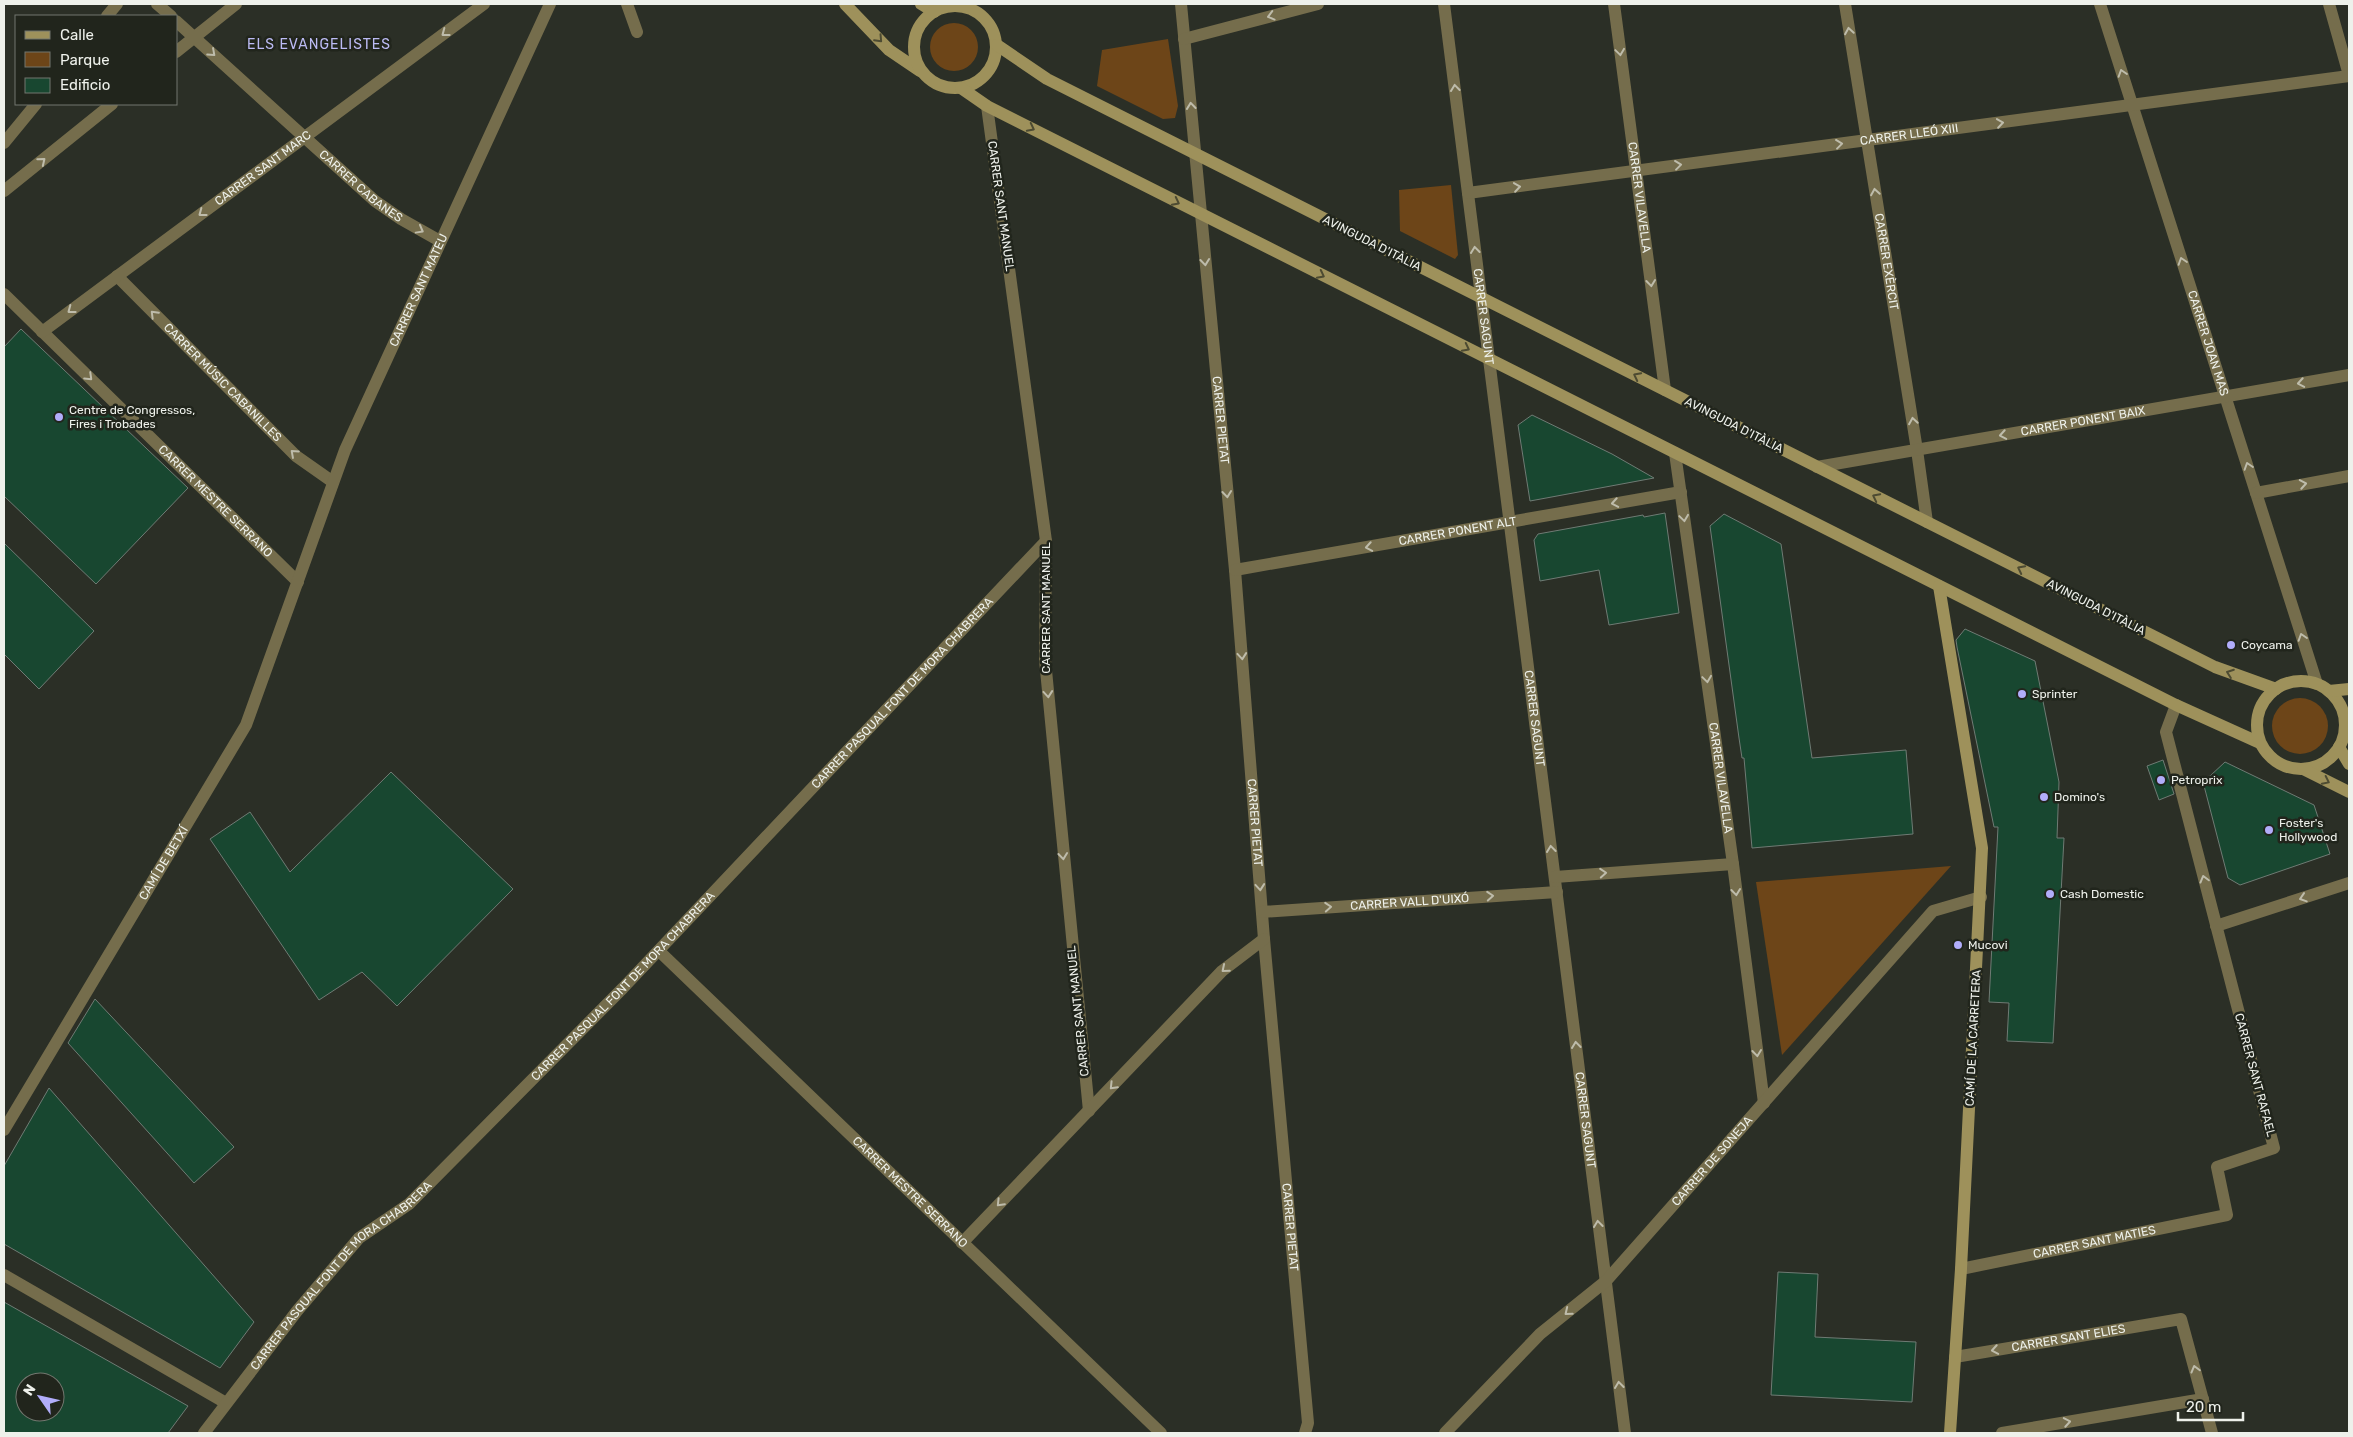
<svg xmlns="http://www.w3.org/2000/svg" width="2353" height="1437" viewBox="0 0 2353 1437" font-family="Rubik,sans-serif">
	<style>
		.green { fill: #6d4518 }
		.building { fill: #184730; stroke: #6f7b74; fill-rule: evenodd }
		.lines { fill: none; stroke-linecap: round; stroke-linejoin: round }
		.street { stroke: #756d4c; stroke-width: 12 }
		.secondary { stroke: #9e915b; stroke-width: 12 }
		.oneway { stroke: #bebcab }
		.oneway2 { stroke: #4d4b32 }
		.poi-dot { fill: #b1adfa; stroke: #21251c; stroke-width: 2 }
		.labels { text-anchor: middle; stroke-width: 5; stroke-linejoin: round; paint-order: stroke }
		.street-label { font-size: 12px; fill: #eef1eb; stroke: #21251c }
		.poi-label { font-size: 12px; fill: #eef1eb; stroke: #21251c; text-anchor: start }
		.neighbourhood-label { font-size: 14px; letter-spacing: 1px; fill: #bcbbf4; stroke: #21251c }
	</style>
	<rect width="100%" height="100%" fill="#2b2f26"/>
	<g class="green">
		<circle cx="954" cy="47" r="24"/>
		<path d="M1168,39L1178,106L1175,118L1163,119L1097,86L1102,50Z"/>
		<path d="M1451,185L1458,255L1455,259L1400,231L1399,190Z"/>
		<circle cx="2300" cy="726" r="28"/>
		<path d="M1951,866L1782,1055L1756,882Z"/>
	</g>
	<g class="building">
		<path d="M21,329L188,488L96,584L4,496V347Z"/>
		<path d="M1532,415L1612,454L1654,478L1530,501L1518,425Z"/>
		<path d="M1665,513L1679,613L1609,625L1599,570L1540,581L1534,540L1538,534L1643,515L1644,517Z"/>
		<path d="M1724,514L1781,544L1812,758L1906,750L1913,834L1752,848L1744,758H1742L1739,738L1710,526Z"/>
		<path d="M4,543L94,631L39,689L4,654Z"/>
		<path d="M1965,629L2035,661L2059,782L2057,838H2064L2053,1043L2007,1041L2009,1003L1989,1002L1998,827H1994L1957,647L1956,640Z"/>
		<path d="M2163,760L2174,794L2159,800L2147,766Z"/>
		<path d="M2225,762L2314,805L2330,854L2240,885L2228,878L2202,778L2210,776Z"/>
		<path d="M391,772L513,889L397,1006L362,972L319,1000L210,839L250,812L290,872Z"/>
		<path d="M95,999L234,1147L194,1183L68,1043Z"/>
		<path d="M49,1088L254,1322L220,1368L4,1244V1166Z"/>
		<path d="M1778,1272L1818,1274L1815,1337L1916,1342L1912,1402L1771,1395Z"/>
		<path d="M4,1302L188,1406L168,1433H4ZM25,1382H55V1412H25Z"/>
	</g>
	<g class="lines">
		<g class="street">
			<path d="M157,4L171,16"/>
			<path d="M627,4L637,32"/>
			<path id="s1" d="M1181,4L1235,570L1264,939L1308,1423L1305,1433"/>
			<path id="s2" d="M1444,4L1625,1433"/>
			<path id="s3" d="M1614,4L1665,390"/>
			<path id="s4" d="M1845,4L1917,450L1927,522"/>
			<path id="s5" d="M2100,4L2317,684"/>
			<path d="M2329,4L2349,75"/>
			<path d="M107,16L117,4"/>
			<path id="s6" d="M176,21L375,201L401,219L440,241"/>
			<path d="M1184,39L1318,4"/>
			<path d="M176,52L236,4"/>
			<path d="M987,106L1046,541L1045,660L1089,1111"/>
			<path d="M4,143L36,104"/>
			<path d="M4,191L112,104"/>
			<path id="s7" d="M1468,193L2349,76"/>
			<path id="s8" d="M117,276L296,456L333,482"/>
			<path id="s9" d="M4,294L298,582"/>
			<path id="s10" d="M42,332L484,4"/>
			<path id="s11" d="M1675,453L1733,864L1764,1103"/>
			<path id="s12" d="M1817,467L2349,375"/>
			<path d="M2256,493L2349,476"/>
			<path id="s13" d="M1235,570L1681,492"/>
			<path d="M1555,877L1733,864"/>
			<path id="s14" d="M1262,912L1557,892"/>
			<path d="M2216,926L2349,883"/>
			<path id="s15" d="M659,951L1161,1433"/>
			<path id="s16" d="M4,1130L246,725L345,450L550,4"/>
			<path d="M962,1243L1222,971L1264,939"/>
			<path id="s17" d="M1961,1269L2227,1215L2217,1167L2274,1148L2166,732L2176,705"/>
			<path d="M4,1275L226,1403"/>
			<path id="s18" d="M1955,1357L2181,1319L2212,1433"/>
			<path id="s19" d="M204,1433L297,1311L359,1238L409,1204L623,988L1046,541"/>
			<path id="s20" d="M1445,1433L1540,1334L1606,1281L1933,911L1981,897"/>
			<path d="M2002,1433L2203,1399"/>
		</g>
		<g class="secondary">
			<path d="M845,4L889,50L920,71"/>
			<path d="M921,4L934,12"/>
			<circle cx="955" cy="47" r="41"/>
			<path d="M997,45L1047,79L2215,667L2276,689"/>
			<path d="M961,88L987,106L2176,705L2260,743"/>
			<path d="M1939,586L1982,848L1961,1269L1950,1433"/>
			<circle cx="2301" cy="725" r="44"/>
			<path d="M2329,691L2349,689"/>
			<path d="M2339,747L2349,764"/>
			<path d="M2303,769L2349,792"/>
		</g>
	</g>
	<defs><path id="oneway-chevron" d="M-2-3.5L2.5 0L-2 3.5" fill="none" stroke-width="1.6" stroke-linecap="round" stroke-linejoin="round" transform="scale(1.25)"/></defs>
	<g class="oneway">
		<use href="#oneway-chevron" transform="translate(1271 16) rotate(165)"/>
		<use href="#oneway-chevron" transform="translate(1849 31) rotate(-99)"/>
		<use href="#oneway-chevron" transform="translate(445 33) rotate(143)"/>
		<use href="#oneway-chevron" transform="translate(1620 52) rotate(82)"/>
		<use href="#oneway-chevron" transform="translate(212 53) rotate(42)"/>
		<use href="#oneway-chevron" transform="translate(2122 73) rotate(-108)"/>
		<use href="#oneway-chevron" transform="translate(1455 88) rotate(-97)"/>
		<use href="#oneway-chevron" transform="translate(1191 106) rotate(-96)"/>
		<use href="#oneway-chevron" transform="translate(2000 123) rotate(-8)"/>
		<use href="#oneway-chevron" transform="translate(1839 144) rotate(-7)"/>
		<use href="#oneway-chevron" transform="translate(42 161) rotate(-39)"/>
		<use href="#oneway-chevron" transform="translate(1678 165) rotate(-7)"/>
		<use href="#oneway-chevron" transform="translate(1517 187) rotate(-8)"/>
		<use href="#oneway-chevron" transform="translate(1875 192) rotate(-99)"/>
		<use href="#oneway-chevron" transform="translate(202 213) rotate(143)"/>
		<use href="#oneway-chevron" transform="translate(420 230) rotate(29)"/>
		<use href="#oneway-chevron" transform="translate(1475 250) rotate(-97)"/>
		<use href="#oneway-chevron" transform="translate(2182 261) rotate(-108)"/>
		<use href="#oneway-chevron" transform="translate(1205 262) rotate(84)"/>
		<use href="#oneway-chevron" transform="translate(1651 283) rotate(83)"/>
		<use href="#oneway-chevron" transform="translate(71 310) rotate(143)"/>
		<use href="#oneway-chevron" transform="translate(154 314) rotate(-135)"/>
		<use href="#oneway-chevron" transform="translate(89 377) rotate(44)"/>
		<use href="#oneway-chevron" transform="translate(2301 383) rotate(170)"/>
		<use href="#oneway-chevron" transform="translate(1913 421) rotate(-99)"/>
		<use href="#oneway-chevron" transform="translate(2003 435) rotate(170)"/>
		<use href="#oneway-chevron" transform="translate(294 453) rotate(-138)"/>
		<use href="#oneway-chevron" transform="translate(2248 466) rotate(-108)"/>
		<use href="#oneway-chevron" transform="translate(2303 484) rotate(-10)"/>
		<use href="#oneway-chevron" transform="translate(1227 494) rotate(84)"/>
		<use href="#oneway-chevron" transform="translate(1615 503) rotate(170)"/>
		<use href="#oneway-chevron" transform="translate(1684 518) rotate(82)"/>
		<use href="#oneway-chevron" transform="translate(1369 547) rotate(170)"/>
		<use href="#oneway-chevron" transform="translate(2302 637) rotate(-108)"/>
		<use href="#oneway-chevron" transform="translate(1242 656) rotate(85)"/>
		<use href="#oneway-chevron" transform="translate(1707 679) rotate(82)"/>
		<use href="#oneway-chevron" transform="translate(1048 694) rotate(85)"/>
		<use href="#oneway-chevron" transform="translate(1551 849) rotate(-97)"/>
		<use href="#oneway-chevron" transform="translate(1063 856) rotate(84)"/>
		<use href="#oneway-chevron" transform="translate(1603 873) rotate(-4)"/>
		<use href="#oneway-chevron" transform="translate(2204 879) rotate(-105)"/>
		<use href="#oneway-chevron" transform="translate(1260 887) rotate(85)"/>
		<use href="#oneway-chevron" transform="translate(1736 892) rotate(83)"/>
		<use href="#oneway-chevron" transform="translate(1490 896) rotate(-4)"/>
		<use href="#oneway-chevron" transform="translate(2303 898) rotate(162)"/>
		<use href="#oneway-chevron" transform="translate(1328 907) rotate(-4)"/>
		<use href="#oneway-chevron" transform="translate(1225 969) rotate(140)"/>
		<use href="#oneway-chevron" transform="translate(1576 1045) rotate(-97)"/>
		<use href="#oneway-chevron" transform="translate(1757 1053) rotate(83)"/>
		<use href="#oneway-chevron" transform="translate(1113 1086) rotate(134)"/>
		<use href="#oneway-chevron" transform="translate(1000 1203) rotate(134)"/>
		<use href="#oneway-chevron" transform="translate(1598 1224) rotate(-97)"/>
		<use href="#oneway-chevron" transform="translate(1568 1312) rotate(141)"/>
		<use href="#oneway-chevron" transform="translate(1995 1350) rotate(170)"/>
		<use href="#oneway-chevron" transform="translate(2195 1369) rotate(-105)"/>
		<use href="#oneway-chevron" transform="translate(1619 1385) rotate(-97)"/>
		<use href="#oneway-chevron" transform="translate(2067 1422) rotate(-10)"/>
	</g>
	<g class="oneway2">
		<use href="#oneway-chevron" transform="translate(879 39) rotate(47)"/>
		<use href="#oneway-chevron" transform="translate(1031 128) rotate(27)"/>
		<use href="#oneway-chevron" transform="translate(1176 202) rotate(27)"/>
		<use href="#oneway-chevron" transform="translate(1321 275) rotate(27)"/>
		<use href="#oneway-chevron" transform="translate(1466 348) rotate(27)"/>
		<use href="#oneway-chevron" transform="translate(1637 376) rotate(-153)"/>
		<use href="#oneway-chevron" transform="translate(1876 497) rotate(-153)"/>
		<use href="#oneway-chevron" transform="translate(2021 569) rotate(-153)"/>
		<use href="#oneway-chevron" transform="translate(2230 673) rotate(-160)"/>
		<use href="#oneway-chevron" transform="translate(2326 781) rotate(26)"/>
	</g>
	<g class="poi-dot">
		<circle cx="59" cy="417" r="5"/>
		<circle cx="2231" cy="645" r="5"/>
		<circle cx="2022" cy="694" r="5"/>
		<circle cx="2161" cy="780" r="5"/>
		<circle cx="2044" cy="797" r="5"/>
		<circle cx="2269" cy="830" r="5"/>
		<circle cx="2050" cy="894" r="5"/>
		<circle cx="1958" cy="945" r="5"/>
	</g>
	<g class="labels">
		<g class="street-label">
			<text dy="4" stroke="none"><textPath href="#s7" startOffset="445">CARRER LLEÓ XIII</textPath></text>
			<text dy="4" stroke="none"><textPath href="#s10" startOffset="275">CARRER SANT MARC</textPath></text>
			<text dy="4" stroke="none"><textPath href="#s6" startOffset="248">CARRER CABANES</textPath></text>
			<text dy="4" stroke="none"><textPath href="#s3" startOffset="195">CARRER VILAVELLA</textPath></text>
			<text transform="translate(1001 206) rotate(82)" y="4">CARRER SANT MANUEL</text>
			<text transform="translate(1372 243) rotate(27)" y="4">AVINGUDA D'ITÀLIA</text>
			<text dy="4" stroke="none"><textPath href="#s4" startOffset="261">CARRER EXÈRCIT</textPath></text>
			<text dy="4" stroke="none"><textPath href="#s16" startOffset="940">CARRER SANT MATEU</textPath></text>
			<text dy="4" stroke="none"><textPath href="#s2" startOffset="315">CARRER SAGUNT</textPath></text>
			<text dy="4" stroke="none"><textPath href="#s5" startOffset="356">CARRER JOAN MAS</textPath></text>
			<text dy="4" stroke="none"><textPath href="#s8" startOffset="150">CARRER MÚSIC CABANILLES</textPath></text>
			<text dy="4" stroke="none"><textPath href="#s1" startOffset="418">CARRER PIETAT</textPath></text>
			<text dy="4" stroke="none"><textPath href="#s12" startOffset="270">CARRER PONENT BAIX</textPath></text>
			<text transform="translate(1734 425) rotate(27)" y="4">AVINGUDA D'ITÀLIA</text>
			<text dy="4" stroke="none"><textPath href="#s9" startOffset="296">CARRER MESTRE SERRANO</textPath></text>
			<text dy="4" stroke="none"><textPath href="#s13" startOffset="226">CARRER PONENT ALT</textPath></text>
			<text transform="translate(2096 607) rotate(27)" y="4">AVINGUDA D'ITÀLIA</text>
			<text transform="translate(1046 608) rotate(-90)" y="4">CARRER SANT MANUEL</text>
			<text dy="4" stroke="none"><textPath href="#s19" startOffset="1020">CARRER PASQUAL FONT DE MORA CHABRERA</textPath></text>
			<text dy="4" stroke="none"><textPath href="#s2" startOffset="720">CARRER SAGUNT</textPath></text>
			<text dy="4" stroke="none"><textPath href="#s11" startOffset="328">CARRER VILAVELLA</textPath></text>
			<text dy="4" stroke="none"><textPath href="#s1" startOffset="822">CARRER PIETAT</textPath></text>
			<text dy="4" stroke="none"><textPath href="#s16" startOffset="311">CAMÍ DE BETXÍ</textPath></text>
			<text dy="4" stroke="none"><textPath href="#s14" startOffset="148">CARRER VALL D'UIXÓ</textPath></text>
			<text dy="4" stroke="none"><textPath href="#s19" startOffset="615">CARRER PASQUAL FONT DE MORA CHABRERA</textPath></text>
			<text transform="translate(1078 1011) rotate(-96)" y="4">CARRER SANT MANUEL</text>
			<text transform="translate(1973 1038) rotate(-87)" y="4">CAMÍ DE LA CARRETERA</text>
			<text transform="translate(2255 1075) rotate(75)" y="4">CARRER SANT RAFAEL</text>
			<text dy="4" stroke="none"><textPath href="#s2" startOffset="1125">CARRER SAGUNT</textPath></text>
			<text dy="4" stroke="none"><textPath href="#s20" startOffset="382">CARRER DE SONEJA</textPath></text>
			<text dy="4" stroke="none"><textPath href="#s15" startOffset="348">CARRER MESTRE SERRANO</textPath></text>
			<text dy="4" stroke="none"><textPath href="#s1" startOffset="1228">CARRER PIETAT</textPath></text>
			<text dy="4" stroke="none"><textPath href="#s17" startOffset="136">CARRER SANT MATIES</textPath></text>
			<text dy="4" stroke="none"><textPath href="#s19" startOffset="210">CARRER PASQUAL FONT DE MORA CHABRERA</textPath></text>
			<text dy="4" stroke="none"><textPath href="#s18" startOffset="115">CARRER SANT ELIES</textPath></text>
		</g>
		<g class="poi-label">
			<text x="69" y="414">Centre de Congressos,<tspan x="69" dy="14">Fires i Trobades</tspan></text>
			<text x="2241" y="649">Coycama</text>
			<text x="2032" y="698">Sprinter</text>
			<text x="2171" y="784">Petroprix</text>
			<text x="2054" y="801">Domino's</text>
			<text x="2279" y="827">Foster's<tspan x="2279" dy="14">Hollywood</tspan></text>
			<text x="2060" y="898">Cash Domestic</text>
			<text x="1968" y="949">Mucovi</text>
		</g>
		<g class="neighbourhood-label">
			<text x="319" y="49">ELS EVANGELISTES</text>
		</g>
	</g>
	<rect width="2353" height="1437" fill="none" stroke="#eef1eb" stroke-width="10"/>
	<rect x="15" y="15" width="162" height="90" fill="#21251c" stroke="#73776f"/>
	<rect x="25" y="31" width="25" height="8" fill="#9e915b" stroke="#73776f"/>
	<text x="60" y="40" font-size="15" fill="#eef1eb">Calle</text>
	<rect x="25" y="52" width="25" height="15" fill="#6d4518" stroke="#73776f"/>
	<text x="60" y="65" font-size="15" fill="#eef1eb">Parque</text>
	<rect x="25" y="78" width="25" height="15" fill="#184730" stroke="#73776f"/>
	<text x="60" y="90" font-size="15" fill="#eef1eb">Edificio</text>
	<g transform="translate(40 1397) rotate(304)"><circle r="24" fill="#21251c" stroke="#73776f"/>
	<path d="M0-4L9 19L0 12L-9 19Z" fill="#b1adfa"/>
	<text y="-8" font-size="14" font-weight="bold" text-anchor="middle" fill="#eef1eb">N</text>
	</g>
	<path d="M2178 1412v8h65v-8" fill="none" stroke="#eef1eb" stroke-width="2.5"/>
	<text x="2186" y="1412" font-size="15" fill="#eef1eb" stroke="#21251c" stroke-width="4" paint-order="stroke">20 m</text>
</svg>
